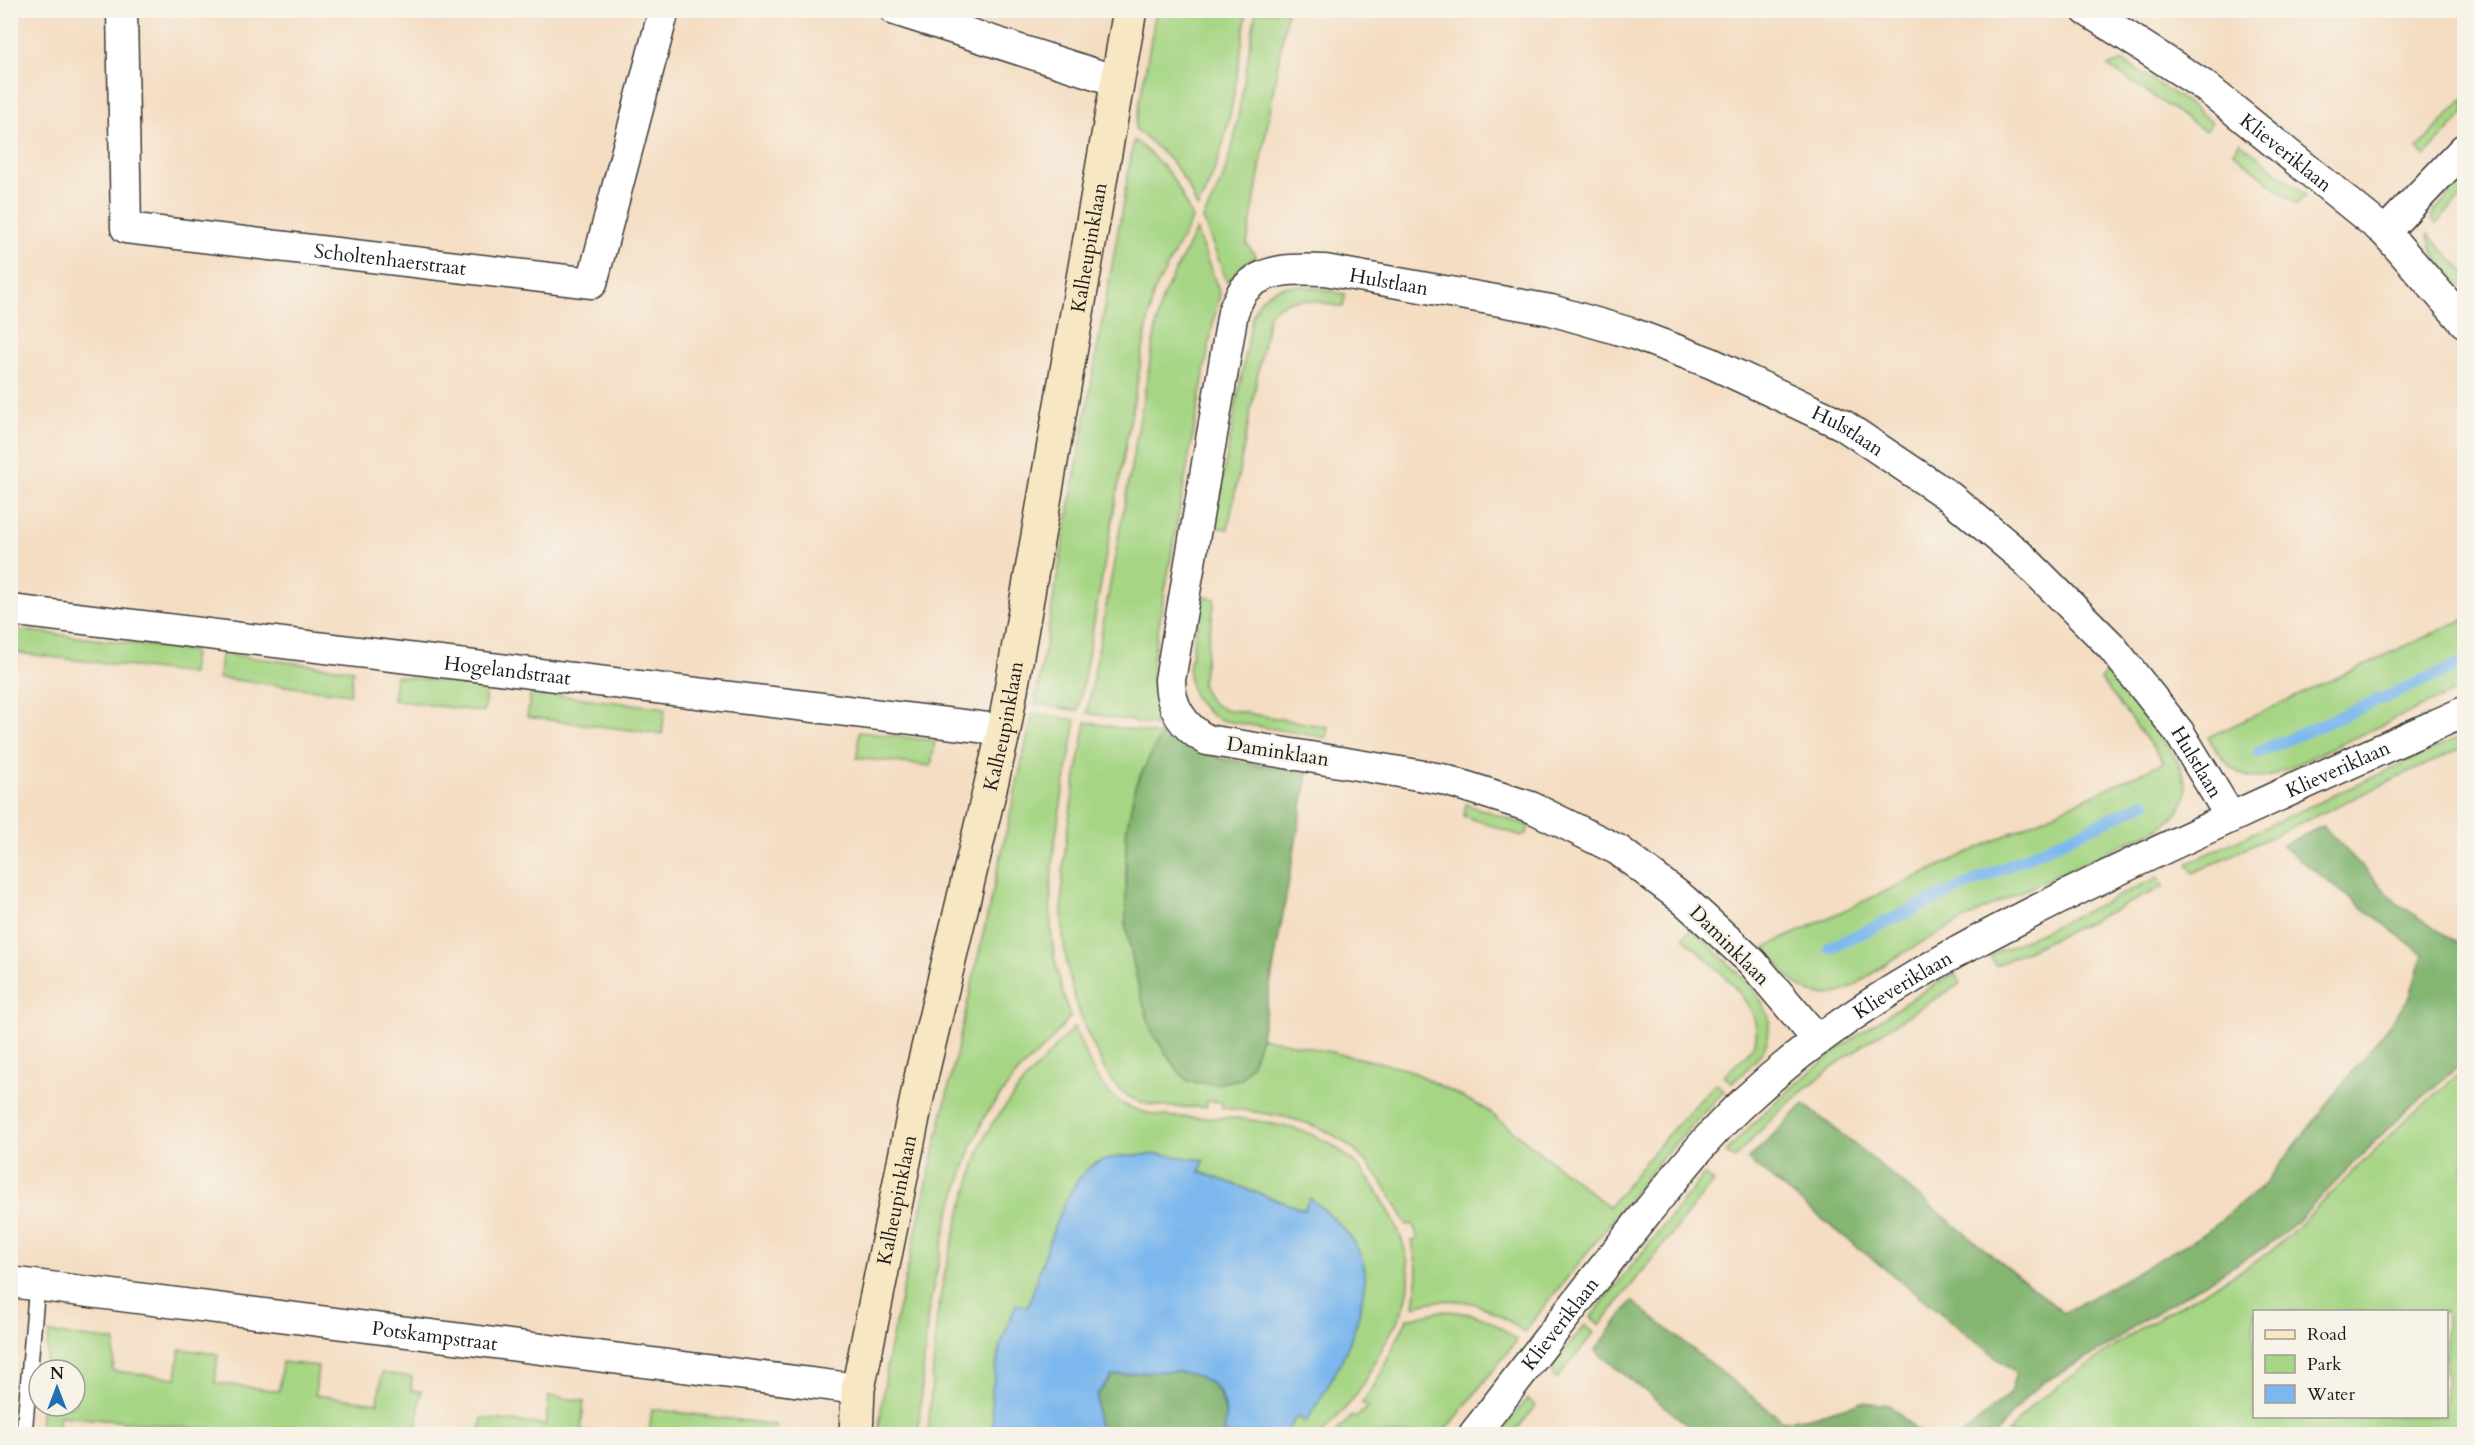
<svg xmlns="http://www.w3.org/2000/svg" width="2475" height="1445" viewBox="0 0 2475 1445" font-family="Cardo,serif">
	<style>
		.green { fill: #a6d584; stroke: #617850; stroke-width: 1.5; fill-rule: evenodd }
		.forest { fill: #84b672; stroke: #506947; stroke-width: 1.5 }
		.water { fill: #7cb7ed; stroke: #4c6a84; stroke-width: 1.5 }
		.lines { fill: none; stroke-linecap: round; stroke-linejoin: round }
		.stream { stroke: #7cb7ed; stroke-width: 12 }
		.lane-casing { stroke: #3c3935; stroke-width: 18 }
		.street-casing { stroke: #3c3935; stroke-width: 33 }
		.secondary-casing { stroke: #3c3935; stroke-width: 36 }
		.lane { stroke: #fff; stroke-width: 15 }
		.street { stroke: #fff; stroke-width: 30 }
		.secondary { stroke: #f7e8c3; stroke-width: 33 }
		.labels { text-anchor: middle; stroke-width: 5; stroke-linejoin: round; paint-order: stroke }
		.street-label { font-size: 20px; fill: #1c1c1c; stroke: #f7f3e8 }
	</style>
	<rect width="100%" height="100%" fill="#f7f3e8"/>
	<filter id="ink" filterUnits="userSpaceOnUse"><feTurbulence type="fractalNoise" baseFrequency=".0167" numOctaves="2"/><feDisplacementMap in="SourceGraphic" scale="12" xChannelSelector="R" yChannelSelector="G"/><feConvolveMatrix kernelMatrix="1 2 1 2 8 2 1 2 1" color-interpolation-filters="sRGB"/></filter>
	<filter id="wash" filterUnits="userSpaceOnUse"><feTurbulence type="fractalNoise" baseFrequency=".008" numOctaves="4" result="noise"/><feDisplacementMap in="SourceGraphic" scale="24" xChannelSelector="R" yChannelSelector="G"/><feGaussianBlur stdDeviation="1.35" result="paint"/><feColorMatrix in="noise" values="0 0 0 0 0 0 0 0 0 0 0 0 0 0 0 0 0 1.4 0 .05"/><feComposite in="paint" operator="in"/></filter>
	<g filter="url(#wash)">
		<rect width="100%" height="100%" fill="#f4ddc2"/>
		<g class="green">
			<path d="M1156,11H1247C1236,77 1231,148 1197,208C1184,169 1166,154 1135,129Z"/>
			<path d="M1256,11H1287L1247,244L1256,257L1243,265L1227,282L1203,219L1223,178L1234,140Z"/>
			<path d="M2123,61L2183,100L2212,122L2205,131L2108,66Z"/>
			<path d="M2464,98V114L2425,156L2418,148Z"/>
			<path d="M1134,140C1167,167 1177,178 1192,219L1153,294L1078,711L1035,704Z"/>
			<path d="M2240,142L2305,195L2297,205L2233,152Z"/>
			<path d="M2464,177V194L2436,224L2431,219L2434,212Z"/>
			<path d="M1196,230L1220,294L1213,323L1152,663C1151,688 1156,706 1169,728L1087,713L1160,306L1164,294Z"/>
			<path d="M2428,234L2464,272V289C2449,272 2430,258 2428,234Z"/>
			<path d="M1287,286H1305L1345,294L1343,307C1317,302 1288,291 1269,315L1228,529L1214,527L1252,318C1257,300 1268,289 1287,286Z"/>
			<path d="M1202,596L1215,599L1202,682C1204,695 1210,704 1224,709L1328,727L1326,738L1220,720C1198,708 1189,694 1189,669Z"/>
			<path d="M2464,619V687L2274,775C2241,787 2223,762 2208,737Z"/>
			<path d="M11,629L194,651L192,674L11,652Z"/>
			<path d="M221,654L353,670L350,694L219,678Z"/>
			<path d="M2109,671C2125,690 2141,710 2156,730C2181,765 2207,796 2160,828C2070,870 1975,909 1890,961C1870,973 1848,997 1823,995C1796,994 1780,966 1765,947L2164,762L2100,679Z"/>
			<path d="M396,676L486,687L484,712L393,700Z"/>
			<path d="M531,692L665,708L662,734L527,717Z"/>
			<path d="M1033,713L1076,720C1065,787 1047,858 1051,926C1052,957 1061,988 1070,1017L1047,1045L1020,1070L986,1114L971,1148L948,1218L928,1312L918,1434H878L889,1351Z"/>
			<path d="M1086,722L1161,735L1135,786L1126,834V928L1139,989L1152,1033L1253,1061L1261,1037L1405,1068L1484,1108L1609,1207L1661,1142L1716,1083L1724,1091L1665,1154L1524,1332C1485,1303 1462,1293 1414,1306L1418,1274L1412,1241L1418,1239L1413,1224L1407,1225C1360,1133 1322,1118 1222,1108V1102L1207,1101L1206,1107C1181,1107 1153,1110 1130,1097C1111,1087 1103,1066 1094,1047C1040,939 1066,835 1086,722Z"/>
			<path d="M859,732L935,741L931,766L857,758Z"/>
			<path d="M2464,735V747L2193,873L2188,863Z"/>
			<path d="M1466,804L1529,826L1527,833L1521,836L1464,816Z"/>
			<path d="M2159,877L2163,887L1995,966L1990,956Z"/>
			<path d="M1692,929C1712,949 1757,986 1767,1012C1771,1021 1769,1035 1766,1044C1760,1059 1743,1072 1732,1083L1724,1075C1733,1066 1747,1057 1753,1045C1772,1010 1706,959 1683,937Z"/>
			<path d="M1955,973L1960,984C1896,1021 1833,1062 1779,1112C1763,1127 1748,1143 1734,1159L1726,1152C1792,1080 1870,1021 1955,973Z"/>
			<path d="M1074,1027C1086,1055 1097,1091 1125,1105C1158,1122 1197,1116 1233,1118C1251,1119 1272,1124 1291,1128C1330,1137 1358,1160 1379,1194C1396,1222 1414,1258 1408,1292C1405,1311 1393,1328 1384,1345C1374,1364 1365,1383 1352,1400C1343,1412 1331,1422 1322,1434H1285L1297,1416L1306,1422L1310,1199L1305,1210L1200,1172L1204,1160C1161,1154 1138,1154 1096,1162L1063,1206L1028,1308L991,1394L994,1434H928L937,1316L945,1272L958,1221L982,1143L992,1124L1022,1084Z"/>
			<path d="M2464,1070V1434H2007L2033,1404L2139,1329L2244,1269L2272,1250L2301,1224L2409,1116ZM2254,1312H2446V1416H2254Z"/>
			<path d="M1704,1175L1713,1182L1600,1325L1591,1317Z"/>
			<path d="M1441,1311C1475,1311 1491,1319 1517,1340L1443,1434H1335L1352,1416L1356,1418L1367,1407L1362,1403L1377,1381L1407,1319Z"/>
			<path d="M1585,1325L1594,1333L1557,1379L1554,1377L1553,1365Z"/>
			<path d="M49,1333L115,1341L113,1371L176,1378L180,1349L218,1354L215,1383L279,1391L282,1362L318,1366L315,1395L378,1403L382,1373L412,1377L411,1390L421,1391L416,1434H265L60,1416L57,1434L39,1433L42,1406H75V1370H45Z"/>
			<path d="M549,1396L584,1401L581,1431L613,1434H480L482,1418L546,1425Z"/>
			<path d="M1527,1399L1536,1406L1513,1434H1498Z"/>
			<path d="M652,1409L776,1425L775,1434H649Z"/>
		</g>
		<g class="forest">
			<path d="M1161,735L1180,738L1198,751L1220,758L1308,773L1261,1037L1253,1061L1241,1079L1216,1084L1189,1082L1178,1071L1152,1033L1139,989L1126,928V834L1135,786Z"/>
			<path d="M2323,826L2397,903L2464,948V1062L2405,1111L2298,1221L2267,1246L2137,1324L2113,1343L2046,1381L2026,1396L1995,1434H1963L2010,1393L2016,1373L1748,1160L1804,1104L2064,1313L2204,1234L2265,1184L2409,999L2423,954L2282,846Z"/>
			<path d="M1632,1301L1783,1421L1810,1417L1861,1402L1889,1405L1916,1430L1926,1434H1699L1595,1351Z"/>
			<path d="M1144,1371C1157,1371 1172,1370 1186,1372C1218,1376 1229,1406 1224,1434H1101L1097,1416V1395L1112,1376Z"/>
		</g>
		<path class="water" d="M1160,1154L1204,1160L1200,1172L1304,1210L1310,1198C1334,1218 1359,1238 1365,1270C1366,1277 1364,1286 1363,1293C1357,1341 1331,1382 1306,1422L1297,1416L1285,1434H1224C1238,1360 1161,1368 1112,1376L1097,1395V1416L1101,1434H994L991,1394L1000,1346L1016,1304L1028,1307C1040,1272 1063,1179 1096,1163C1112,1155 1142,1155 1160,1154Z"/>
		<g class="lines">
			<g class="stream">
				<path d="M2259,752L2464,663"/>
				<path d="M1829,948L2145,803"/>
			</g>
		</g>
	</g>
	<g filter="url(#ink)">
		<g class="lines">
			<defs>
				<path id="lane" d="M24,1434L37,1285"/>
				<g id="street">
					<path id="s1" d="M122,10L126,228L592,283L664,10"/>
					<path d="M895,10L1117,81"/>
					<path id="s2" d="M2086,10L2203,85L2385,232L2464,322"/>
					<path d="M2385,232L2464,149"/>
					<path id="s3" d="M10,610L1004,730"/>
					<path id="s4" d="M1817,1039L1752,962L1684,900L1618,850L1531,807L1442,779L1207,740C1183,727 1170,707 1170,680L1233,312C1236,305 1239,296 1244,290C1264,267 1297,269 1325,270L1551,310L1634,334L1711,363L1843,425L1950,497L2024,559L2111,646L2179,732L2230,816"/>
					<path id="s5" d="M10,1282L858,1389"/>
					<path id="s6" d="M1474,1434C1532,1360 1589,1285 1648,1211C1679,1173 1711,1131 1748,1098C1853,1001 1982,936 2110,874C2227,818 2346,765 2464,712"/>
				</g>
				<g id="secondary">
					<path id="s7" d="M856,1434L858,1389L922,1073L1004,730L1130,10"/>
				</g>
			</defs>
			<use href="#lane" class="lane-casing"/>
			<use href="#street" class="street-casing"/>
			<use href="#secondary" class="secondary-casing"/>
			<use href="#lane" class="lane"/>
			<use href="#street" class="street"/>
			<use href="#secondary" class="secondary"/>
		</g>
	</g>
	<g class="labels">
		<g class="street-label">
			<text dy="7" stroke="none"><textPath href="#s2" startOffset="246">Klieveriklaan</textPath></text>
			<text dy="7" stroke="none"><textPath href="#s7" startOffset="1210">Kalheupinklaan</textPath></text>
			<text dy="7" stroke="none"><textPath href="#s1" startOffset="484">Scholtenhaerstraat</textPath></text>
			<text dy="7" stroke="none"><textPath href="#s4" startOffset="1328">Hulstlaan</textPath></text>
			<text dy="7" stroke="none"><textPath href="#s4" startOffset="1814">Hulstlaan</textPath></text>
			<text dy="7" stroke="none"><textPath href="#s3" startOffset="501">Hogelandstraat</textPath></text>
			<text dy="7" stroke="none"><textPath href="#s7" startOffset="724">Kalheupinklaan</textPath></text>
			<text transform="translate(1278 751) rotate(9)" y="7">Daminklaan</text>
			<text dy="7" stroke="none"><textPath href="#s4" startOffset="2300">Hulstlaan</textPath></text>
			<text dy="7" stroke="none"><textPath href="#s6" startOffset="1112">Klieveriklaan</textPath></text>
			<text transform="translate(1730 945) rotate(45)" y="7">Daminklaan</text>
			<text dy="7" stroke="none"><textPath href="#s6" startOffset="626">Klieveriklaan</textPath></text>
			<text dy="7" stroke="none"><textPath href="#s7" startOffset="238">Kalheupinklaan</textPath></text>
			<text dy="7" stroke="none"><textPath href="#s6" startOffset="140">Klieveriklaan</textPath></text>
			<text dy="7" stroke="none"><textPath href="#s5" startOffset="428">Potskampstraat</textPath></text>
		</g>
	</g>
	<rect width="2475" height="1445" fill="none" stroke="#f7f3e8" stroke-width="36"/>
	<rect x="2253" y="1310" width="195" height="108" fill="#f7f3e8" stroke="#9f9d96" stroke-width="1.5"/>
	<rect x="2265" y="1330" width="30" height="9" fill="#f7e8c3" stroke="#9f9d96" stroke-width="1.5"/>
	<text x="2307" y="1340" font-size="18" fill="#1c1c1c">Road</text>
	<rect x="2265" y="1355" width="30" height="18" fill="#a6d584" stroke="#9f9d96" stroke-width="1.5"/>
	<text x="2307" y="1370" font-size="18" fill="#1c1c1c">Park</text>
	<rect x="2265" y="1385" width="30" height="18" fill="#7cb7ed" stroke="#9f9d96" stroke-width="1.5"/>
	<text x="2307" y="1400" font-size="18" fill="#1c1c1c">Water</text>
	<g transform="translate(57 1388)"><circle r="28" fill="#f7f3e8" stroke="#9f9d96" stroke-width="1.5"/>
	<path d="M0-4.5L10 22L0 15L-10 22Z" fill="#1f6fb2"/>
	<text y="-9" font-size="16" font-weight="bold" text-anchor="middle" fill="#1c1c1c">N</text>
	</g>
</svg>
